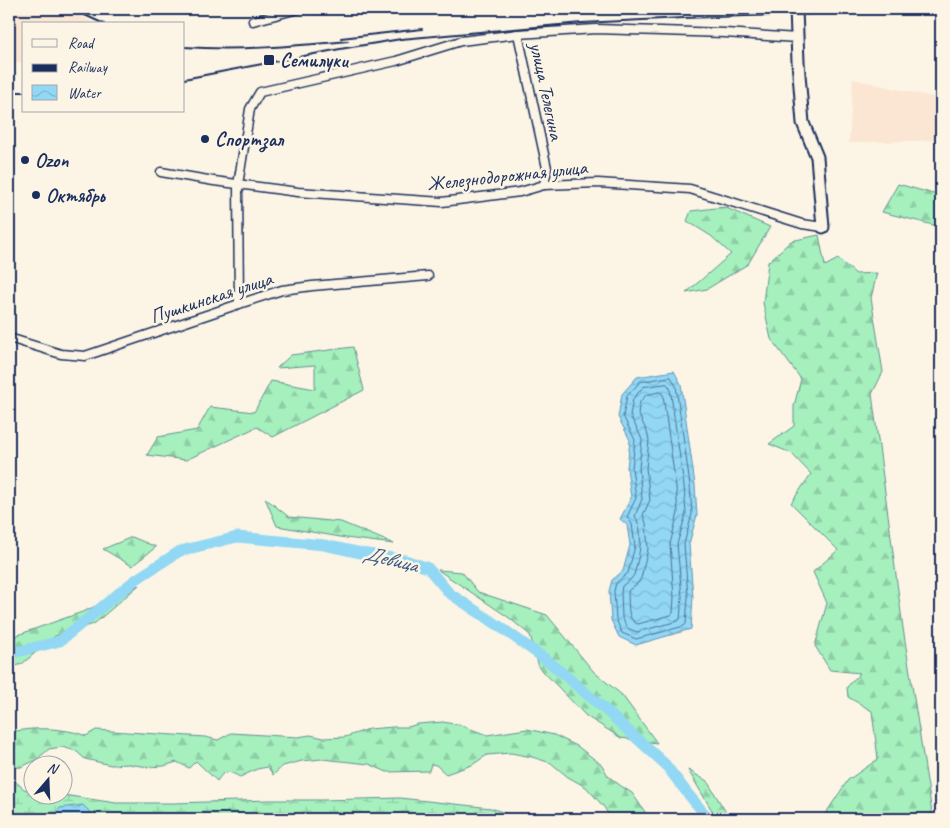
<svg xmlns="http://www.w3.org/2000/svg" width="950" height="828" viewBox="0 0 950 828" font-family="Caveat,sans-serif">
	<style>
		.built { fill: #fae6d2 }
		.forest { fill: url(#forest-firs); stroke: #60908e }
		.wetland { fill: url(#wetland-marsh); stroke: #60908e }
		.water { fill: url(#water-waves); stroke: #6294b8 }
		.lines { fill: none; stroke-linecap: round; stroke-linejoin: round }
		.shore { stroke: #4b729a; stroke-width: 1 }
		.river { stroke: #92d7f4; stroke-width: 11 }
		.street-casing { stroke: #1b2f5e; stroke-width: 11 }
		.secondary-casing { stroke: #1b2f5e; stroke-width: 15 }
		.street { stroke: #fcf5e5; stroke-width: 8 }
		.secondary { stroke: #fcf5e5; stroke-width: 11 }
		.rail { stroke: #1b2f5e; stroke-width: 2 }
		.poi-dot { fill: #1b2f5e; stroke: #fcf5e5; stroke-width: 2 }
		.labels { text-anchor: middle; stroke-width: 5; stroke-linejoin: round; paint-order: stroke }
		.poi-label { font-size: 20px; font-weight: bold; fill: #1b2f5e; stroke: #fcf5e5; text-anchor: start }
		.street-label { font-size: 20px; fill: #1b2f5e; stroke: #fcf5e5 }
		.water-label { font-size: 21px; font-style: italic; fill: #395984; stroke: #fcf5e5 }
	</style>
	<defs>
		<pattern id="forest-firs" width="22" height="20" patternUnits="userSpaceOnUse" patternTransform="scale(1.25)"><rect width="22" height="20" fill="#a6f0be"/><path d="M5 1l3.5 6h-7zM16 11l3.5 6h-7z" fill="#8ecea6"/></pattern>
		<pattern id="wetland-marsh" width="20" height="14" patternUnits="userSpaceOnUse" patternTransform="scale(1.25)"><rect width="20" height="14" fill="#a6f0be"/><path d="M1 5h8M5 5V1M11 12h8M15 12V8" fill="none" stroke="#8ecea6"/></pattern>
		<pattern id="water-waves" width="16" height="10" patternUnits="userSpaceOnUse" patternTransform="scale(1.25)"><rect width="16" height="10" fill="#92d7f4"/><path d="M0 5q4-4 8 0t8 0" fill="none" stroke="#7db9d4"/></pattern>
	</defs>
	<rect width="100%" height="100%" fill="#fcf5e5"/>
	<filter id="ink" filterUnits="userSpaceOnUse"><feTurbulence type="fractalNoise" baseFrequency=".02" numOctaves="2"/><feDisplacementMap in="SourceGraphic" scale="10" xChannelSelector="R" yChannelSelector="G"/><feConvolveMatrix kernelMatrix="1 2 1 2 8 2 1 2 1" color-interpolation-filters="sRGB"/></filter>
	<g filter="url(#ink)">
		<g class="built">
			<path d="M9,9H67L95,24H24V63L9,61Z"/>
			<path d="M853,79L941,99V140L849,143Z"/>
		</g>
		<g class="forest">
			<path d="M898,184L941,196V227L882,212Z"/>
			<path d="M724,207L770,227L748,264L707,289L686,293L731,254L711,236L687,221L691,211Z"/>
			<path d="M819,235L825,266L838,259L856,274L877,273L871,298L883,372L872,394L903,628L933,819H822L848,780L878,759L872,711L848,697L847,687L860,673L830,670L815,646L827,603L813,572L838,550L791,503L811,474L791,453L769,444L794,426V406L801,379L771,339L763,303L768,262L791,241Z"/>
			<path d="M353,347L364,390L273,437L257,427L186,460L147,455L158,437L197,430L210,407L254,412L271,381L315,389V365L277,368L291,355Z"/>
			<path d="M265,498L289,517L341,522L394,544L346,538L277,526Z"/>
			<path d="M132,537L156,547L132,566L103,549Z"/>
			<path d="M438,570L462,572L478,592L547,615L594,672L622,695L657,743L621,738L586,716L539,667L530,635L508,617Z"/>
			<path d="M139,585L94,624L55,636L22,664L9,668V638L85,611Z"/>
			<path d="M443,722L460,725L487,735L527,729L554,735L577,746L602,765L608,776L621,786L632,793L645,812L647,819H611L604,807L586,787L568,777L551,763L532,757L511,753L487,755L472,765L446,774L436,765L431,764L429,771L387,772L369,764L322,759L302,761L283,766L273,775L268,767L257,769L240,777C228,771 225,769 217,781L196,761L189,768L177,762L164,766L148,767L129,764L111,765L85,759L76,751L62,747L49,749L36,760L21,767L9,768V731C17,732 25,729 33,729C49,728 72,730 86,736L96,730L205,737L218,740L231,733L298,737L310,735L324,738L345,737L369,729L393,727H408L418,724Z"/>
			<path d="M688,770L707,781L730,819H717Z"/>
		</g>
		<path class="wetland" d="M9,776L24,789L32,791V796L63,795L116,803H174L270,800H322L400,798L491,808L522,819H9Z"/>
		<g class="water">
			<path d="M674,371L681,384L695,485L697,515L689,544L693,597L691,629L636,645L619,637L611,620L609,591L612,580L623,571L630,545L627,525L620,519L631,498L627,468L630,440L618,417L622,394L637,377Z"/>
			<path d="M83,805L90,812L87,818L88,819H50L60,808Z"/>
		</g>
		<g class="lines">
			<g class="shore">
				<path d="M671,377L676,386L690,485L692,514L684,544L688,597L686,624L684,626L636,639L622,633L616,619L614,591L616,583L628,573L635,546L632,524L627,517L636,498L632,468L635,440L623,416L627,396L640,382Z"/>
				<path d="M667,384L670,388L684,486L686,514L677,544L682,597L680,619L678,621L637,632L627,628L622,617L621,592L622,586L631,579L634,575C639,556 645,534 635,516L642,499L639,468L642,440L640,435L630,415L633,399L643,387Z"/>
				<path d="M661,392L663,395L676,487L678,513L670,544L674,597L673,613L671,615L638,624C626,620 629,603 628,592L629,590L638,583L641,578L648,549L646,523L643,515L650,500L646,468L649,440L647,432L638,413L640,402L646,395Z"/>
			</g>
			<path class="river" d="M9,654L60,641L135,580L180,551L237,537L324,545L361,553L405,560L428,568L449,593L499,626L548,661L601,706L665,764L688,794L709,819"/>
			<defs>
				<g id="street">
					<path d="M319,9H324"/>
					<path d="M253,21L298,9"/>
					<path d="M518,34L547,168L544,185"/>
					<path d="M161,172L214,181L298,192L442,202L520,192L544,185L598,183L690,189L802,224L823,227"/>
					<path d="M9,211H10"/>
					<path d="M239,304L238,185L250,109L260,92L396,61L461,41L518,34L596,29L725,33L797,38"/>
					<path d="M9,338L61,354L85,356L239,304L282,290L312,286L428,276"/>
				</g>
				<path id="secondary" d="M796,9L798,62L803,123L817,157L823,227"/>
			</defs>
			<use href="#street" class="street-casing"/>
			<use href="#secondary" class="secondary-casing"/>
			<use href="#street" class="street"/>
			<use href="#secondary" class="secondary"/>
			<g class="rail">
				<path d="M72,9L104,24"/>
				<path d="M341,38L422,29"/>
				<path d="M184,47C238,51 294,46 348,41"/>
				<path d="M184,79L340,49L401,39L582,23L683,18L941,10"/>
				<path d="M9,92H24"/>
			</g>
		</g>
	</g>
	<g class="poi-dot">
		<rect x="263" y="54" width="12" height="12" rx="2.5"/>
		<circle cx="205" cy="139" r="5"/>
		<circle cx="25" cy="160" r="5"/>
		<circle cx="36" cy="195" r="5"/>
	</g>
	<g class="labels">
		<g class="poi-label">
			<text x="280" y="67">Семилуки</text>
			<text x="215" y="146">Спортзал</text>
			<text x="35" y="167">Ozon</text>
			<text x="46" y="202">Октябрь</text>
		</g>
		<g class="street-label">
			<text transform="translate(547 91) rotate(78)" y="7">улица Телегина</text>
			<text transform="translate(507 175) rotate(-6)" y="7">Железнодорожная улица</text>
			<text transform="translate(211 297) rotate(-18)" y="7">Пушкинская улица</text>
		</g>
		<g class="water-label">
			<text transform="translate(391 559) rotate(14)" y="7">Девица</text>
		</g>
	</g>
	<rect width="950" height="828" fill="none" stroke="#fcf5e5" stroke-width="30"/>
	<rect x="15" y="15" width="920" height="798" fill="none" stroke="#1b2f5e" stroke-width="2" filter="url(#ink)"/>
	<rect x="22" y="22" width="162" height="90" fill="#fcf5e5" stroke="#a2a6af"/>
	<rect x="32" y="39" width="25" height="8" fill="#fcf5e5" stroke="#a2a6af"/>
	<text x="68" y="48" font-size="15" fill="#1b2f5e">Road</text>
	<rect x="32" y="64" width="25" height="8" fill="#1b2f5e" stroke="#a2a6af"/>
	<text x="68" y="72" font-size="15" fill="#1b2f5e">Railway</text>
	<rect x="32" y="85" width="25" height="15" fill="url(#water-waves)" stroke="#a2a6af"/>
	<text x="68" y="98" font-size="15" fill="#1b2f5e">Water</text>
	<g transform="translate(48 780) rotate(19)"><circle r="24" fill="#fcf5e5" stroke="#a2a6af"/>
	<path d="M0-4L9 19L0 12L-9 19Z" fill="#1b2f5e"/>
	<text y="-8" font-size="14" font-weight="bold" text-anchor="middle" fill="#1b2f5e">N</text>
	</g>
</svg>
